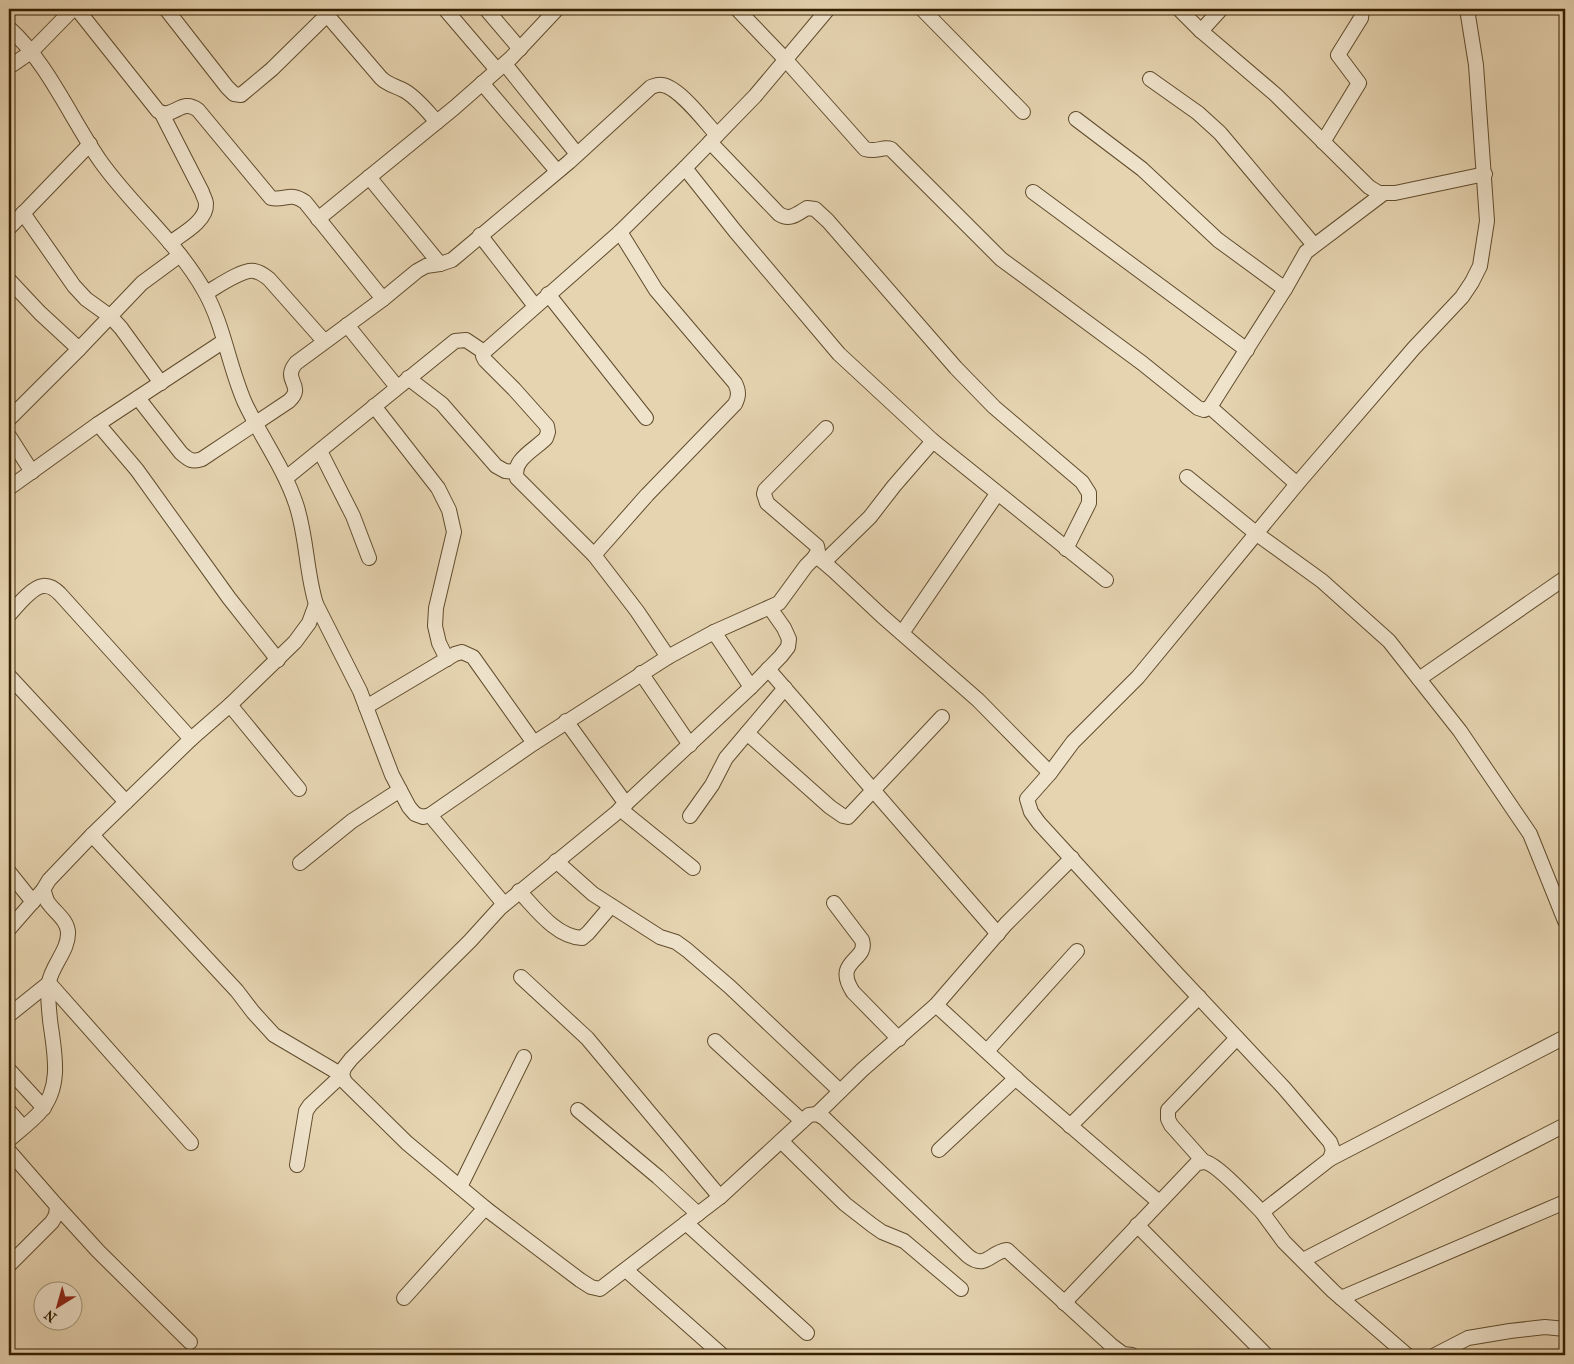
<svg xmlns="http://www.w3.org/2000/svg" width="1574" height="1364" viewBox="0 0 1574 1364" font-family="'IM FELL French Canon',serif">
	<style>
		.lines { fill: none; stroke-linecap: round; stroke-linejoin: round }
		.minor-casing { stroke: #604c2c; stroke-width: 16 }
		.minor { stroke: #efe3cc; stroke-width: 14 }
	</style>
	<rect width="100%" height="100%" fill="#e6d4b1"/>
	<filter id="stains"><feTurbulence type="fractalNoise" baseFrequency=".004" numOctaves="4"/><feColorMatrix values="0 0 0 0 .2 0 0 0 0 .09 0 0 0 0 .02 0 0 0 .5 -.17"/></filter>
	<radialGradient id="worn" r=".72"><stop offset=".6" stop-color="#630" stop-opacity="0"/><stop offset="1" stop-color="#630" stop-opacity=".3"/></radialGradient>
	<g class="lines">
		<defs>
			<g id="minor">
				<path d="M77,9L158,111C174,120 181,97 198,110L271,198C285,201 290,191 305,202L383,299"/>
				<path d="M166,9L227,87L234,94L241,95L272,69L333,9"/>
				<path d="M445,9L497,70"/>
				<path d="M486,9L520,49"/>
				<path d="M737,9L785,59L865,149C877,153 882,146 891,149L1001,259L1142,363L1198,408L1204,410L1210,407L1285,289L1306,252L1384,193"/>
				<path d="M922,9L1023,112"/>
				<path d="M1179,9L1201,31L1276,95L1369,187L1379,193H1395L1485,174"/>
				<path d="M327,15L381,78C388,85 396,86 405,91C417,98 427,111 437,122"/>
				<path d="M9,28C48,63 71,119 101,162C133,207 178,243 205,292C224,326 229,367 245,403C261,437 284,468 296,504C307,537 306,572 316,604L360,691L392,775L409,807L415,814L423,817L430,815L534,743L668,657L714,632L779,603L806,566L814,558L820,559L834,571L882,616L978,700L1050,773"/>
				<path d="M1201,31L1221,9"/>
				<path d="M505,64L577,154"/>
				<path d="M9,67L31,52L73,9"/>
				<path d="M1150,79L1198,113L1220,133L1314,245"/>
				<path d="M482,83L557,171"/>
				<path d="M162,114L202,192C203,196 206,200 206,204C207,221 182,234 170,243"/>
				<path d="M1076,119L1142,169L1218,240L1285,289"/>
				<path d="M710,142L779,214C790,221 797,214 807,208L815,209L828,221L956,368L994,407L1082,482L1089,493V503L1066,549"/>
				<path d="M1323,142L1359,83L1338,55L1361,18L1362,9"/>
				<path d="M685,168L735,231L839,354L933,441L1106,580"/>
				<path d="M369,177L440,264"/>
				<path d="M1033,192L1247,350"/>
				<path d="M23,213L74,286L86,299L111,317L121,328L161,383"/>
				<path d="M318,219L454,108L511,58L557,9"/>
				<path d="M9,228L90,144"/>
				<path d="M480,235L535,306"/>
				<path d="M9,280L40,313L79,349"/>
				<path d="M206,293C217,287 242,269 254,271C260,272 264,275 269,279L324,341"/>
				<path d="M548,294L646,418"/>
				<path d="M347,325L397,387"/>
				<path d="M408,378L442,404L496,466L505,471L515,472"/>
				<path d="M138,398L181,453C188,459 192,463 202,459L289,401C306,385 281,381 296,363L383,299L417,271L426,266L440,264L452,260L569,162L651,87C654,86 658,84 662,85C679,87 705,122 717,135"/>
				<path d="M374,406L438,488L449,510L454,532L436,608L435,626L439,643L447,659"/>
				<path d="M1210,407L1297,484"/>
				<path d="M9,419L79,349L142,283L180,255"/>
				<path d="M98,424L137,470L229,598L278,660"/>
				<path d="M9,436L32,472"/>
				<path d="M320,451L353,516L369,558"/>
				<path d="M1187,477L1257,534L1322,581L1389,641L1460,731L1530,834L1565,921"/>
				<path d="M286,478L455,341L466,340L484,352"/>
				<path d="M9,488L98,424L224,341"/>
				<path d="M594,555L647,495L735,404C739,396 739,391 735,383L656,290L620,232"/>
				<path d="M814,558L818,551L817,546L767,503L764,494L765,490L826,428"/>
				<path d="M824,562L870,517L894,486L933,441"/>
				<path d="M770,608L784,628L789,639L788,647L781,656L751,687L615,814L500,908L470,941L351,1059L344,1068L342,1075L345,1082L407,1143L485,1208L580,1280L591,1287L600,1289L720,1197L809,1115L817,1114L824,1118L968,1256C986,1270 990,1252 1007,1250L1111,1345L1123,1354L1132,1355"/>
				<path d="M9,615C16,607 32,587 43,586C50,585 56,590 60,594L191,739"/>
				<path d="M714,632L751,687"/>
				<path d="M902,633L997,494"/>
				<path d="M668,657L637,611L594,555L517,478C511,460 536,449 546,438L548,432L547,426L514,389L485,360L483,356L484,352L620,232L685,168L755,96L828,9"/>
				<path d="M768,669L998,934"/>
				<path d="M641,673L690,745"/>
				<path d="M9,676L126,802"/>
				<path d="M1419,679L1565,578"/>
				<path d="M230,705L299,789"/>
				<path d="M366,707L455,654L462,652L473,657L534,743"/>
				<path d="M566,721L626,804"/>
				<path d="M747,733L830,807L843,816L848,817L942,717"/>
				<path d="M620,809L693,868"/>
				<path d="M430,815L504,904"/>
				<path d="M690,816L712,785L726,758L785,688"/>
				<path d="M92,835L237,991L253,1012L274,1035L342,1075L310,1105L306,1111L297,1165"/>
				<path d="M556,861L593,894L660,937L676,942L687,950L730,987L840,1091"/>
				<path d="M300,863L352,821L400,790"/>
				<path d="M9,872L33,902"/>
				<path d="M519,891C536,909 556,937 582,938L588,933L611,906"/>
				<path d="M834,903L862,940C869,961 832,960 853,992L899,1039"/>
				<path d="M9,929L43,890L49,880L92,835L191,739L230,705L295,642L309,623L316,604"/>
				<path d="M521,977L587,1038L720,1197"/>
				<path d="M936,1005L1022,1084L1159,1202"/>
				<path d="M9,1015L49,983L191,1143"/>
				<path d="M715,1041L802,1121"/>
				<path d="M987,1051L1077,951"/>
				<path d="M9,1070L44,1108"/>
				<path d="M578,1110L658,1177L698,1214"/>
				<path d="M9,1111L23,1127"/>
				<path d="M817,1114L862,1070L936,1005L1006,924L1072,858"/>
				<path d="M1070,1126L1199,997"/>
				<path d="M9,1140C19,1131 31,1122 40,1112C63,1086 54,1051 50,1020C49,1008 47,994 49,982C52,965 69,950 68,932C67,919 54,912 47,901C46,898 45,894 43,890"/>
				<path d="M781,1141L845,1204L872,1225L882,1232L904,1241L961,1289"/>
				<path d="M939,1150L1016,1078"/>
				<path d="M9,1151L57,1206L56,1215L52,1222L9,1265"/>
				<path d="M1330,1159L1565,1037"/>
				<path d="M1204,1162L1171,1125L1168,1119V1110L1237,1038"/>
				<path d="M460,1187L524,1057"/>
				<path d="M57,1206L98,1251L190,1342"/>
				<path d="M686,1223L807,1333"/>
				<path d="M1137,1225L1266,1355"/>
				<path d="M1303,1260L1565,1125"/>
				<path d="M626,1270L722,1355"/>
				<path d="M404,1298L485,1208"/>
				<path d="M1341,1298L1565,1202"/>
				<path d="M1064,1303L1197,1163C1199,1163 1203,1162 1205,1162C1217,1164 1252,1202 1262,1212"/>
				<path d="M1407,1355L1333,1291L1284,1242L1262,1212L1330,1159L1333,1150L1330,1142L1284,1088L1178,975L1039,823L1031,812L1027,799L1050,773L1073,742L1138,677L1297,484L1414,348L1462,297L1472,282L1480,266L1487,221L1476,65L1467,9"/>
				<path d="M1435,1355L1468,1338L1510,1331L1545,1327L1565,1329"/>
			</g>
		</defs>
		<use href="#minor" class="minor-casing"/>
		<use href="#minor" class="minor"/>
	</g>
	<rect width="1574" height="1364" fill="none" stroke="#e6d4b1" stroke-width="30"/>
	<rect x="10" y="10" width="1554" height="1344" fill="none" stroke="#341f00" stroke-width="2.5"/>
	<rect x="15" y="15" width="1544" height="1334" fill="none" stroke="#341f00"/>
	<g transform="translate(58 1306) rotate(217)"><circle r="24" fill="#efe3cc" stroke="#a4957a"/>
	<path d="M0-4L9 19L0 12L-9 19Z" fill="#8f2418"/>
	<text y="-8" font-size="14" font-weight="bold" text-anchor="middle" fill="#341f00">N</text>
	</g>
	<rect width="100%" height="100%" filter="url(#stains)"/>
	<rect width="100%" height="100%" fill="url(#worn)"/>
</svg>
